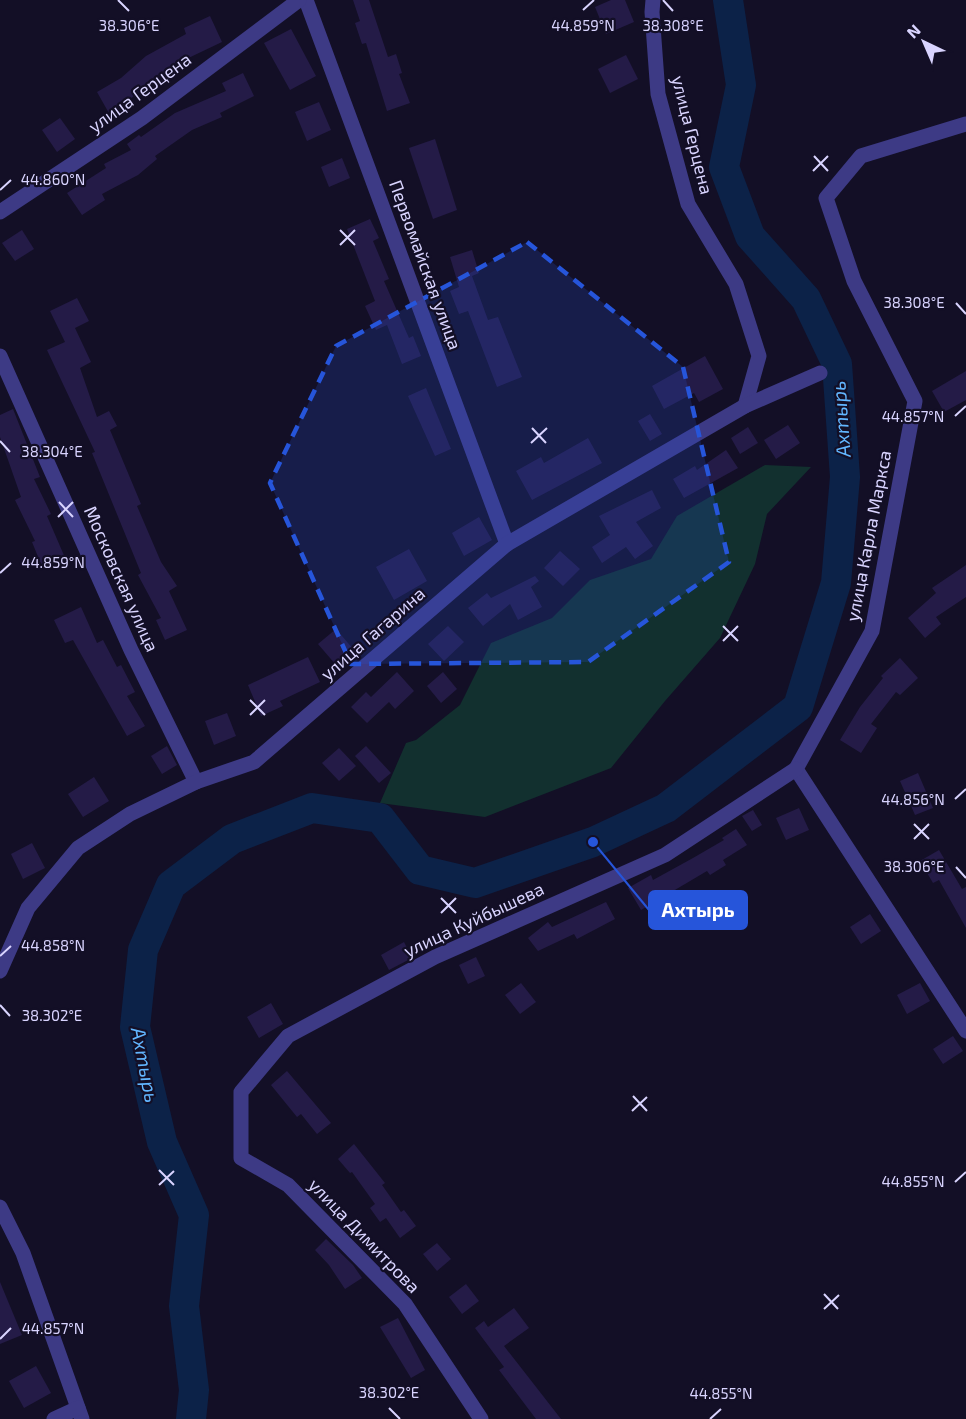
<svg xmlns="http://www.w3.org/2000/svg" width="966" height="1419" viewBox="0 0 966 1419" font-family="'Exo 2',sans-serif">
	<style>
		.green { fill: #12302f }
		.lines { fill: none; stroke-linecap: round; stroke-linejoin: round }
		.river { stroke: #0c2248; stroke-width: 30 }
		.building { fill: #241b47 }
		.street { stroke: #3d3a85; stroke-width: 15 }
		.marked { fill: #2655da; fill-opacity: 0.2; stroke: #2655da; stroke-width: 4.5; stroke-dasharray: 12 8; stroke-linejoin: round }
		.ticks { fill: none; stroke: #d9d4ff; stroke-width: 2 }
		.labels { text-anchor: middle; stroke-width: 4.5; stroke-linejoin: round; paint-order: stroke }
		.street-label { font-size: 18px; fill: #d9d4ff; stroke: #130f26 }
		.water-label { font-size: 20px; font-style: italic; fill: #62b6ff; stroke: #130f26 }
		.ticks-label { font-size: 15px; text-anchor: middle; fill: #d9d4ff; stroke: #130f26; stroke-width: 4.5; stroke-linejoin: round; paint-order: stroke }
		.leader { fill: none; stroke: #2655da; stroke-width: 2 }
		.callout-dot { fill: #2655da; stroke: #130f26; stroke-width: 2 }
		.callout { fill: #2655da; stroke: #2655da; stroke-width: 2 }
		.callout-label { font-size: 20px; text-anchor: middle; font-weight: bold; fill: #fff }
	</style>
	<rect width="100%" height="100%" fill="#130f26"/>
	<path class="green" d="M765,465L811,467L767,514L755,564L720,638L665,701L611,768L485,817L380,803L406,743L416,740L460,705L491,643L552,618L590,580L651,559L677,516Z"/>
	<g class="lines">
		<path class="river" d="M191,1419L194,1390L184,1306L194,1215L162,1142L135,1027L143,950L171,885L232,839L312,808L380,818L420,870L475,883L593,842L666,808L798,707L836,583L845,477L837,364L806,299L750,236L724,167L741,85L728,0"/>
	</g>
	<g class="building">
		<path d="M353,0H369L388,57L396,54L402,73L399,74L410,103L387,111L366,43L362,44L355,23L360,21Z"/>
		<path d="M611,0H625L634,22L606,34L595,7Z"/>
		<path d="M210,16L222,42L180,62L182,66L158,78L126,102L128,104L110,115L97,92L121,78L146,56L186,34L184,28Z"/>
		<path d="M291,29L316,76L290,90L264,43Z"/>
		<path d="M626,55L638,79L610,93L598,69Z"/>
		<path d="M243,73L254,96L220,113L222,117L192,130L155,156L157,159L138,175L102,194L105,200L82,215L67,193L106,168L104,164L131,150L127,144L139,135L141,137L175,113L226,91L222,83Z"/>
		<path d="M319,102L331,130L307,141L295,112Z"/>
		<path d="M60,118L75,139L57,152L42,130Z"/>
		<path d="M435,139L457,210L433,219L409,148Z"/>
		<path d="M342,158L350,178L329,187L321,167Z"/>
		<path d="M370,219L379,238L373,241L389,279L384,281L409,338L413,336L421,356L402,364L387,325L376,330L365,306L375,301L347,229Z"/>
		<path d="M22,230L34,249L15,261L2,243Z"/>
		<path d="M472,250L479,273L472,276L488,320L498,317L522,377L497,387L468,311L459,314L450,291L459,287L450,257Z"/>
		<path d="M77,298L89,321L75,328L91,362L80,368L97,417L109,411L117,426L110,430L141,504L137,506L161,562L177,586L169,591L187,630L165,640L156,620L161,618L138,575L141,573L92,453L95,452L47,350L65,342L50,311Z"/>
		<path d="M705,356L723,389L699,402L694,393L664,409L652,386Z"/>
		<path d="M966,371V400L944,412L932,391Z"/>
		<path d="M426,388L451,449L435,456L408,396Z"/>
		<path d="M13,409L40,477L34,479L51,514L47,516L66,560L43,569L32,542L35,541L15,500L21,497L0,437V415Z"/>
		<path d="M650,414L662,434L650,441L638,421Z"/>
		<path d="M788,425L800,443L776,459L764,440Z"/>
		<path d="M748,427L758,443L740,454L731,438Z"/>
		<path d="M588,438L602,463L532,500L516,471L541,457L544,463Z"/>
		<path d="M726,450L738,468L684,498L673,479L695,466L697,470Z"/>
		<path d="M652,490L661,508L636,522L653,546L635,559L626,547L602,563L592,547L610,535L599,516Z"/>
		<path d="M479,517L492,540L464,556L452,533Z"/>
		<path d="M409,549L427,581L394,600L376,567Z"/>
		<path d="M560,551L580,569L563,586L544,568Z"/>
		<path d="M966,565V597L936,617L941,624L925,638L908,618L936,593L932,588Z"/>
		<path d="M535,576L539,581L531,587L542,607L518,620L510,604L483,626L468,608L487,593L491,598Z"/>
		<path d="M81,607L97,643L103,640L117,667L121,665L135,692L127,696L145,726L127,736L73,640L65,643L54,620Z"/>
		<path d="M448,626L464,642L444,661L428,644Z"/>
		<path d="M336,629L354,650L336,665L318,644Z"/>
		<path d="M308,657L320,682L280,701L283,706L261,716L248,685Z"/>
		<path d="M900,658L918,678L900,695L896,692L871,724L877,728L861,753L840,740L860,707L883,678L881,676Z"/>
		<path d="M397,672L414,691L395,709L389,702L367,723L351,707L366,692L371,697Z"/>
		<path d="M443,672L457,689L441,703L427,686Z"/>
		<path d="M227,713L236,736L214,745L205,721Z"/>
		<path d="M167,746L177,765L162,774L151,756Z"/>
		<path d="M366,746L391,773L379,783L355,756Z"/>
		<path d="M339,748L356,766L339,781L322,763Z"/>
		<path d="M918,773L933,808L915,815L900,781Z"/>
		<path d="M94,777L109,801L83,817L68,794Z"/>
		<path d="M799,808L809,830L786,840L776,818Z"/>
		<path d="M753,810L762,825L752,831L742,816Z"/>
		<path d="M736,829L747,845L723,860L726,865L710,875L707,871L641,910L628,888L651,875L653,880L693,858L724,840L722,838Z"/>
		<path d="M32,843L45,868L23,879L11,854Z"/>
		<path d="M939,850L962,889L966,887V928L939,880L933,883L920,861Z"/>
		<path d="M606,902L615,919L577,939L574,934L538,951L528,938L548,922L552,927Z"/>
		<path d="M870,914L881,931L861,944L850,927Z"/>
		<path d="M404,942L412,958L389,970L381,955Z"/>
		<path d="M476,957L485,976L468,984L459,965Z"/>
		<path d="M521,983L536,1002L520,1014L505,995Z"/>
		<path d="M920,983L930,1001L907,1014L897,995Z"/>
		<path d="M271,1003L283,1024L259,1038L247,1017Z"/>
		<path d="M953,1036L963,1051L943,1064L933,1049Z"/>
		<path d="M287,1071L331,1123L317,1134L301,1114L297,1117L271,1085Z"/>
		<path d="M354,1144L385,1183L382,1185L401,1212L404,1210L416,1226L400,1238L386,1218L380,1222L370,1208L375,1204L352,1172L350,1173L338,1159Z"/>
		<path d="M326,1239L353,1265L362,1278L345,1289L329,1265L315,1250Z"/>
		<path d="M437,1243L451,1259L437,1271L423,1254Z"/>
		<path d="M0,1282L22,1335L0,1344Z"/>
		<path d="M466,1284L479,1301L462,1314L449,1297Z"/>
		<path d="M514,1308L529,1328L504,1346L561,1419H536L499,1370L504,1367L475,1328L484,1321L488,1327Z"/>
		<path d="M398,1318L425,1370L411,1378L380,1327Z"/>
		<path d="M36,1366L51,1393L24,1408L9,1381Z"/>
	</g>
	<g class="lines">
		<g class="street">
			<path d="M306,0L507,544"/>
			<path d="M653,0L652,12L658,94L688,204L736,284L759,356L745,406"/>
			<path d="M966,124L861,156L826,198L854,281L915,401L872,631L796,769L966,1031"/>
			<path d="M0,212L142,118L299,0"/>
			<path d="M0,356L131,650L196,782"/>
			<path d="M0,971L28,908L78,848L130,814L196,782L254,762L507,544L745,406L820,373"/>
			<path d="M0,1207L23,1253L82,1419"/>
			<path d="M54,1419L78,1408"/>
			<path d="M481,1419L405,1304L288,1185L241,1158V1092L288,1036L435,957L665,855L796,769"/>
		</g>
	</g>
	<path class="marked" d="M527,242L683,367L729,562L588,662L351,664L270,483L336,346Z"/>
	<path class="ticks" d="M118,0L129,11M663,0L673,11M583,10L594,0M814,156L828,171M813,171L828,156M0,190L11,180M340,230L355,245M340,245L355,230M956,303L966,314M955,416L966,406M532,428L546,443M0,441L10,452M531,443L547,428M59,502L73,517M58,517L73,502M0,573L11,563M723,626L738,641M723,641L738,626M250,700L265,715M250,715L265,700M955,799L966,789M914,824L929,839M914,839L929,824M956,867L966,878M441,898L456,913M441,913L456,898M0,956L11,946M0,1005L10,1016M633,1096L647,1111M632,1111L647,1097M159,1170L174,1185M955,1182L966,1172M159,1185L174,1171M824,1294L838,1309M824,1309L839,1295M0,1339L11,1328M389,1408L400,1419M710,1419L721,1409"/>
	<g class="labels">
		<g class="street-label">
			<text transform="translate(140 93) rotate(-36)" y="6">улица Герцена</text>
			<text transform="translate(692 135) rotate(76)" y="6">улица Герцена</text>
			<text transform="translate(425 265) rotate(70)" y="6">Первомайская улица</text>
			<text transform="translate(869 536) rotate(-79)" y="6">улица Карла Маркса</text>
			<text transform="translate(121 579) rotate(66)" y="6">Московская улица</text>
			<text transform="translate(373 634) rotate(-41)" y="6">улица Гагарина</text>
			<text transform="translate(474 920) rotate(-25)" y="6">улица Куйбышева</text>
			<text transform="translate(364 1236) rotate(46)" y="6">улица Димитрова</text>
		</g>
		<g class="water-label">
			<text transform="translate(841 419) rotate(-94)" y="7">Ахтырь</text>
			<text transform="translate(145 1065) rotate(79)" y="7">Ахтырь</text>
		</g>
	</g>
	<g class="ticks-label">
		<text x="583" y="31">44.859°N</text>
		<text x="129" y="31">38.306°E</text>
		<text x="673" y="31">38.308°E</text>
		<text x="53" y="185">44.860°N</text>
		<text x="914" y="308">38.308°E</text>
		<text x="913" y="422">44.857°N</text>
		<text x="52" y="457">38.304°E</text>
		<text x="53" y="568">44.859°N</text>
		<text x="913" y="805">44.856°N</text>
		<text x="914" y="872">38.306°E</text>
		<text x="53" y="951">44.858°N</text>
		<text x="52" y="1021">38.302°E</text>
		<text x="913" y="1187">44.855°N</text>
		<text x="53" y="1334">44.857°N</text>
		<text x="389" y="1398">38.302°E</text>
		<text x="721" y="1399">44.855°N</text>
	</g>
	<path class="leader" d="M593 842L649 910"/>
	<circle class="callout-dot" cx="593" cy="842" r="6"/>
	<rect class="callout" x="649" y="891" width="98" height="38" rx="6"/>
	<g class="callout-label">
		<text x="698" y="917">Ахтырь</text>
	</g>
	<g transform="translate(924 42) rotate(316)" stroke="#130f26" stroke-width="4.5" paint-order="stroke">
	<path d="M0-4.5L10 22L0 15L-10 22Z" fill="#d9d4ff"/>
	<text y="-9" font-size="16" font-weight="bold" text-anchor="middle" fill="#d9d4ff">N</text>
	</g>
</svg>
